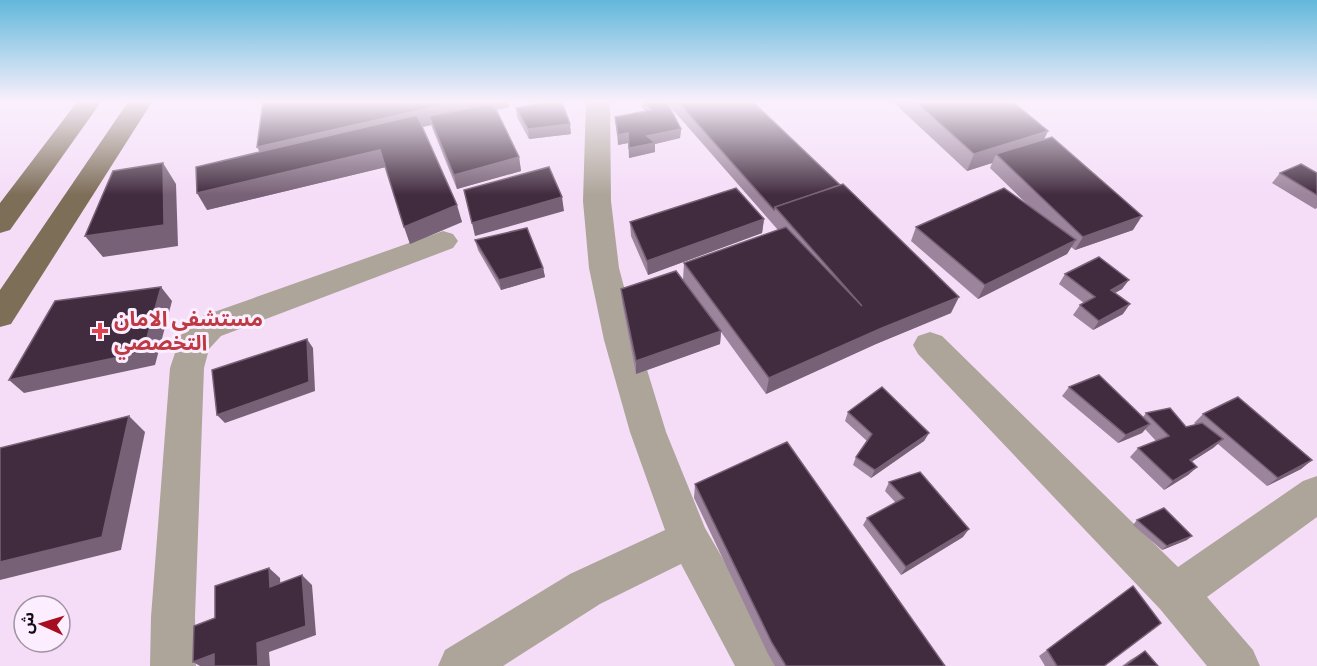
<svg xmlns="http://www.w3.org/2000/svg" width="1317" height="666" viewBox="0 0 1317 666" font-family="'Crimson Pro','Noto Sans Arabic',serif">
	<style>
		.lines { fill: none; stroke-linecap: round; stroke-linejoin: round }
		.minor { fill: #ada599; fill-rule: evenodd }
		.major { fill: #7d6e58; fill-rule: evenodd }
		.wall { fill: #9b849c }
		.shaded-wall { fill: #776176 }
		.building { fill: #412c3f; stroke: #776176; stroke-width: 1.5 }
		.health-dot { fill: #e0444e; stroke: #fceefe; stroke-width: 2 }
		.labels { text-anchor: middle; stroke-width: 6; stroke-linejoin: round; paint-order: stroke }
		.health-label { font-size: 21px; font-weight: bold; fill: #be3a42; stroke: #fceefe; text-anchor: start }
	</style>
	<rect width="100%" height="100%" fill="#f5ddf8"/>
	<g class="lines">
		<g class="minor">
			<path d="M586,102H610L611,201L619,268L638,340L666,432L705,528L776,650L783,666H735L681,564L600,604L503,666H438L445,650L570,574L665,530L630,432L604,340L589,268L583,201Z"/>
			<path d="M443,231L453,234L458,241L453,248L221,336L209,349L204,368L195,617L196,666H150L151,617L170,368L181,335L197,318Z"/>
			<path d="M930,332L942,336L1178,567L1303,481L1317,476V517L1207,597L1253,650L1260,666H1207L1160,609L918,354L913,345L918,336Z"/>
		</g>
		<g class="major">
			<path d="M77,102H101L10,230L0,233V203Z"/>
			<path d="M128,102H152L11,324L0,327V290Z"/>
		</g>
	</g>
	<g class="wall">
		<path d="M263,102H508L509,107L496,110L519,157L521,171L457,189L431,125L422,127L462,222L410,244L386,167L207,210L260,152Z"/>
		<path d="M642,102H753L951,313L876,344L766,394L721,332L720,344L636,374L622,302L621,289L697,299L683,280L684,263L778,230L667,103L681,129L680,138L655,144V152L629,158L628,143L618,145L615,117L645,111L642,107Z"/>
		<path d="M893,102H1013L1048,131L1044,139L1133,230L1075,250L1071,247L1067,254L978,299L911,241L916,227L1032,209L990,168L992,163L967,171Z"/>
		<path d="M516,108L571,134L529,139L517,117Z"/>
		<path d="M1280,173H1317V208L1315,209L1272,183Z"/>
		<path d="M764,219L762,233L648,275L631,236L630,222Z"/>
		<path d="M475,240L543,268L545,277L501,290L478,250Z"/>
		<path d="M1065,274L1122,289L1115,293L1123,314L1093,330L1073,315L1080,305L1084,303L1059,284Z"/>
		<path d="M1069,387L1143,417L1146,413L1186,427L1196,425L1194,423L1203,414L1312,460L1301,469L1267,486L1218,444L1213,448L1191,462L1197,467L1188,475L1164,490L1130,457L1138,448L1156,441L1145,429L1142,433L1118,443L1062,396Z"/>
		<path d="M848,412L929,433L924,441L871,478L853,465L856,457L867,441L845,421Z"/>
		<path d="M889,482L963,537L901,575L863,525L867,518L896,503L885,491Z"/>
		<path d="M695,484L945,666H775L768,654L694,498Z"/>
		<path d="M1137,520L1187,540L1162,550L1133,525Z"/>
		<path d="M1133,586L1104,666H1045L1039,656Z"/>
		<path d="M1145,651L1158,666H1122L1130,660Z"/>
	</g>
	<g class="shaded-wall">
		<path d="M456,102H508L509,107L433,125L429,116L431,125L266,164L257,147Z"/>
		<path d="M570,124L571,134L529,139L528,129Z"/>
		<path d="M681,129L680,138L655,144V152L629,158V148L647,136Z"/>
		<path d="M1048,131L1040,148L996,154L992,163L967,171L974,154Z"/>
		<path d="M628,133V143L618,145V135Z"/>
		<path d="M380,150L386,167L207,210L197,193Z"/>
		<path d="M519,157L521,171L457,189L454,175Z"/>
		<path d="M163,163L176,184L178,246L103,257L85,236Z"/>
		<path d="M562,197L564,211L475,236L472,223Z"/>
		<path d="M457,205L462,222L410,244L404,227Z"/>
		<path d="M1142,216L1133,230L1075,250L1083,237Z"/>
		<path d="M764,219L762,233L648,275L647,261Z"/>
		<path d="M1076,240L1067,254L978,299L985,285Z"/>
		<path d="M543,268L545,277L501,290L499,280Z"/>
		<path d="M1129,280L1122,289L1104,299L1111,290Z"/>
		<path d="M161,287L172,301L155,365L24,393L9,380Z"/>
		<path d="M959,297L951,313L876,344L766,394L769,378L882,328Z"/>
		<path d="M1130,304L1123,314L1093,330L1099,321Z"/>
		<path d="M721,331L720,344L636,374V361Z"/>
		<path d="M307,339L313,348L315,391L225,423L217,415Z"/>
		<path d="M129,416L145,432L121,550L0,580V562Z"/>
		<path d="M1150,424L1142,433L1118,443L1126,435Z"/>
		<path d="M929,433L924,441L871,478L875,470Z"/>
		<path d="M1223,439L1213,448L1180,469L1190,460Z"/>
		<path d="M1312,460L1301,469L1267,486L1278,478Z"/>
		<path d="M1197,467L1188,475L1164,490L1173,481Z"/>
		<path d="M969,529L963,537L901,575L906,567Z"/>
		<path d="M1192,536L1187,540L1162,550L1167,546Z"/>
		<path d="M269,568L280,578L281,596L270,587Z"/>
		<path d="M302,575L312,585L316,635L269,652L270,666H257V643Z"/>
		<path d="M214,654L217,666H200L193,662Z"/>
	</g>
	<g class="building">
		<path d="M263,102H456L257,147Z"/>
		<path d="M546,102H562L570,124L528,129L516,108Z"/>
		<path d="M645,102H667L681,129L647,136L655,143L629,148L628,133L618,135L615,117L651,110Z"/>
		<path d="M678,102H753L840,185L775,207L774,210Z"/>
		<path d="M916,102H1013L1048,131L974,154Z"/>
		<path d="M493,103L519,157L454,175L429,116Z"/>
		<path d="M417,115L457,205L404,227L380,150L197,193L196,167Z"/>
		<path d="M1052,137L1142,216L1083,237L996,154Z"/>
		<path d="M163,163L164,225L85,236L113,171Z"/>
		<path d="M1301,164L1317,173V195L1280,173Z"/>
		<path d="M549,167L562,197L472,223L464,190Z"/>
		<path d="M843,184L959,297L882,328L769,378L684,263L786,227L862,306L775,207Z"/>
		<path d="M736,188L764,219L647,261L630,222Z"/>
		<path d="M1004,188L1076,240L985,285L916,227Z"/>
		<path d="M527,228L543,268L499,280L475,240Z"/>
		<path d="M1099,257L1129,280L1111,290L1130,304L1099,321L1080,305L1095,297L1065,274Z"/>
		<path d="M676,271L721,331L636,361L621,289Z"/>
		<path d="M161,287L143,352L9,380L55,301Z"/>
		<path d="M307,339L309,382L217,415L212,370Z"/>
		<path d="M1099,375L1150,424L1126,435L1069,387Z"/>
		<path d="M882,387L929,433L875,470L856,457L872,434L848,412Z"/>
		<path d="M1238,397L1312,460L1278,478L1203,414Z"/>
		<path d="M1170,408L1186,427L1202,423L1223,439L1190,460L1197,467L1173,481L1138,448L1169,436L1146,413Z"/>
		<path d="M129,416L102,537L0,562V448Z"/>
		<path d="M787,442L945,666H786L772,643L695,484Z"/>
		<path d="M920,472L969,529L906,567L867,518L904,498L889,482Z"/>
		<path d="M1164,508L1192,536L1167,546L1137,520Z"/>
		<path d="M269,568L270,587L302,575L306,626L257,643L258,665L257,666H214V654L193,662L194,626L215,618V586Z"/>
		<path d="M1133,586L1161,623L1104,666H1057L1047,650Z"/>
		<path d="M1145,651L1158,666H1125Z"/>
	</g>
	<linearGradient id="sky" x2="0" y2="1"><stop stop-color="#62b8db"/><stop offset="0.52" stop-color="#faf0fc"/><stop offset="1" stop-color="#faf0fc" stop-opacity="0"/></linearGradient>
	<rect width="1317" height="195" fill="url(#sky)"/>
	<path class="health-dot" d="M97 322h6v6h6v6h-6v6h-6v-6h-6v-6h6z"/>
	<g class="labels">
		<g class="health-label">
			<text x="114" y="326">مستشفى الامان<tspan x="114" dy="24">التخصصي</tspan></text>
		</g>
	</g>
	<g transform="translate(42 624) rotate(274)"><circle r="28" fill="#fceefe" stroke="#9f94a1" stroke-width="1.5"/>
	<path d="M0-4.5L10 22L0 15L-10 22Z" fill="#a60d20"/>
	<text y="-9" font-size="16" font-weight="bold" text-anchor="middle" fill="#140c15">ش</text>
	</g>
</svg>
